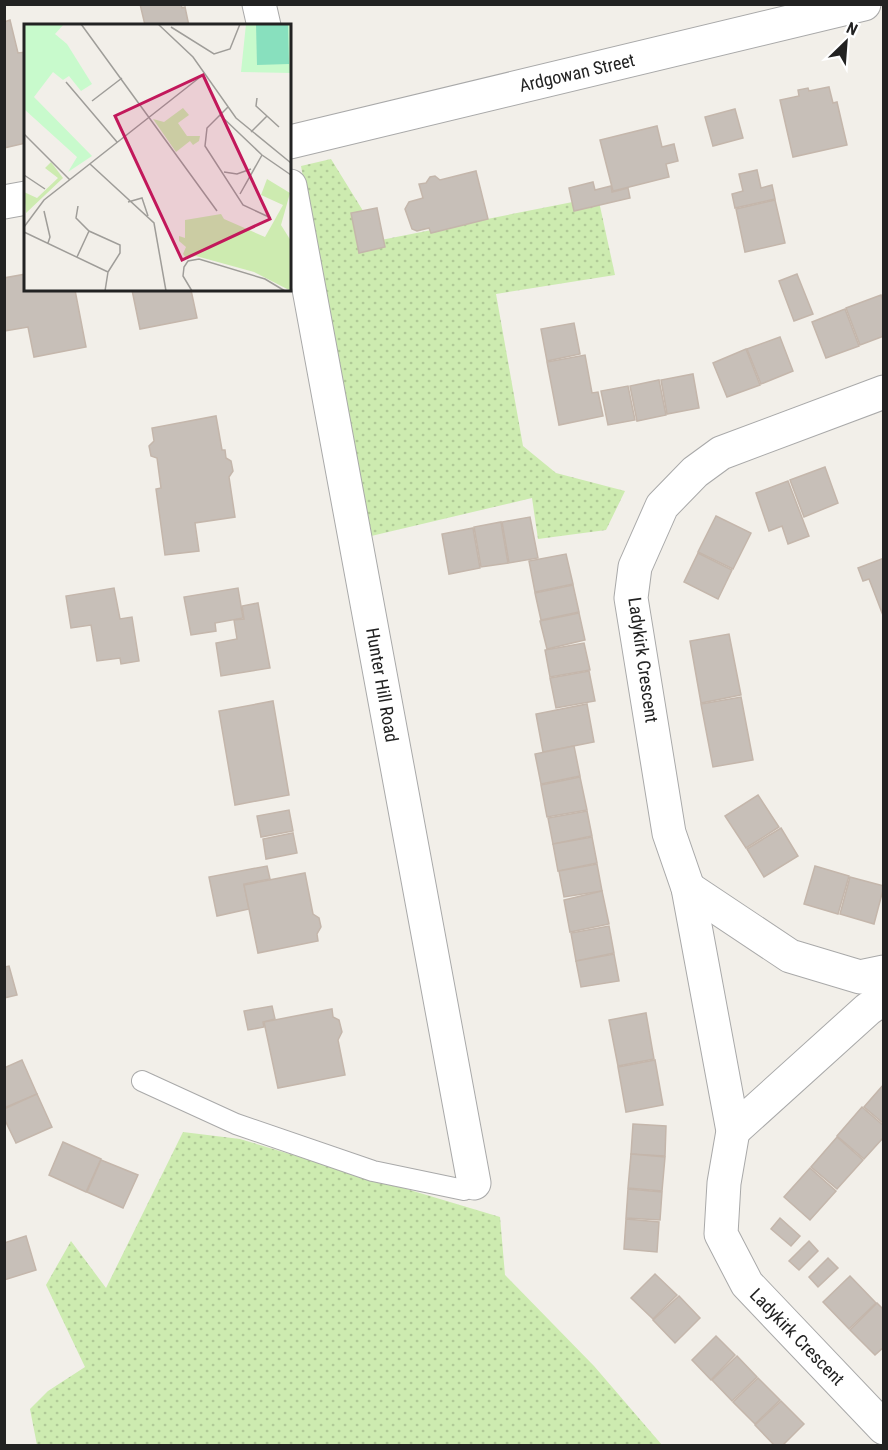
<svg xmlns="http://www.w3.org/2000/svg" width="888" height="1450" viewBox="0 0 888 1450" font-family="'Roboto Condensed',sans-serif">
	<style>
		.grass { fill: url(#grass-dots) }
		.building { fill: #c7bfb8; stroke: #c4b6ab; stroke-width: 1.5 }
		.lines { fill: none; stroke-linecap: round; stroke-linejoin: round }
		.lane-casing { stroke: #a9a9a9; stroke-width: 22 }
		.street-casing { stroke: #a9a9a9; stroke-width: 35 }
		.lane { stroke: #fff; stroke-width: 20 }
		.street { stroke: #fff; stroke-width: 33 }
		.labels { text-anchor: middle; stroke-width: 4.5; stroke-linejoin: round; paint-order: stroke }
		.street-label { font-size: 18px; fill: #222; stroke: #fff }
		.inset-road { fill: none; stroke: #9f9d99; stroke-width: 1.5 }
		.view { fill: #c2185b; fill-opacity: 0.15; stroke: #c2185b; stroke-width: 3 }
		.inset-edge { fill: none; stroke: #222; stroke-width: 3 }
	</style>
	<defs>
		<pattern id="grass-dots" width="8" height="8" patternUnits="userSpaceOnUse" patternTransform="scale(1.5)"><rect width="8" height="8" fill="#cdebb0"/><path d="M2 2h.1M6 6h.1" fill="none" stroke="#b0c997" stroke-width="1.8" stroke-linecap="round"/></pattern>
	</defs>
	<rect width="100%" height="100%" fill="#f2efe9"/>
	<g class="grass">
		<path d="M331,159L381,240L598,197L615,275L496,294L523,446L556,473L625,491L606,530L538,539L532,498L367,537L301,166Z"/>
		<path d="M183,1132L240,1139L500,1217L505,1275L594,1366L662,1445H37L30,1409L48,1391L85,1367L46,1285L71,1241L106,1288Z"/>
	</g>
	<g class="building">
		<path d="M140,4H181L182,8L185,7L189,26H142L145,25Z"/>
		<path d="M10,20L18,53L26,52V143L4,148V22Z"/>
		<path d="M829,87L833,103L837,102L847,145L793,157L780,100L799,96L798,90L808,88L809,91Z"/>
		<path d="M735,109L743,138L713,146L705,117Z"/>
		<path d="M657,126L662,147L674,144L678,161L666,164L669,177L613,191L600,140Z"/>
		<path d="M757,170L761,188L772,185L775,199L735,208L732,194L743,191L739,174Z"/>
		<path d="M476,171L488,219L431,233L429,228L417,231L412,229L405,209L409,202L423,198L419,184L426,183L430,177L435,176L440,180Z"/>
		<path d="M593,182L595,190L611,186L612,192L628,188L630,198L574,211L569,188Z"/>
		<path d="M775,200L785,243L745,252L736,209Z"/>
		<path d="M377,208L385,247L359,253L351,213Z"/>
		<path d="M26,274V290H75L86,347L34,357L28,327L4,331V278Z"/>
		<path d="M797,274L813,314L794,321L779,281Z"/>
		<path d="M132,290H191L197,318L140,329Z"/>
		<path d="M881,295L884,303V336L860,345L846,308Z"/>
		<path d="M845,309L859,346L826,358L812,322Z"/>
		<path d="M574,323L580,354L547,361L541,329Z"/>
		<path d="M780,337L793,371L761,384L747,349Z"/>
		<path d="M746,349L760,385L727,397L713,363Z"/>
		<path d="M585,355L592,393L598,392L603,416L559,425L547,362Z"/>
		<path d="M693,374L699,408L667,414L661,380Z"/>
		<path d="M659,380L666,415L637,421L630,386Z"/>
		<path d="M628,386L635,420L608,425L601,391Z"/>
		<path d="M216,416L222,450H225L226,458L231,461L233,471L229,477L235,517L195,523L199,551L165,555L156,489L161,488L157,458L151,456L149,446L154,441L152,428Z"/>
		<path d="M825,467L838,503L804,517L790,480Z"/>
		<path d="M788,481L809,536L788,544L782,526L769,531L756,493Z"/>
		<path d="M716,516L751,533L733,569L698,552Z"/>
		<path d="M530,517L538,558L509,563L502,522Z"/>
		<path d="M501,522L508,563L481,567L474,527Z"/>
		<path d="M473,528L480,568L449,574L442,534Z"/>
		<path d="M698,553L732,570L718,599L684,582Z"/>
		<path d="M566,554L573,584L535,592L529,561Z"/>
		<path d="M884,558V618L869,579L863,581L858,568Z"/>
		<path d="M573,585L579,612L541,620L535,593Z"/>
		<path d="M114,588L120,619L132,617L139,661L121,664L120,658L97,661L91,625L71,628L66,596Z"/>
		<path d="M238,588L243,618L215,623L216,631L191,635L184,597Z"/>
		<path d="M258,603L270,668L221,676L216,643L237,639L234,620L244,619L242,606Z"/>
		<path d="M579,613L585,640L547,649L540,621Z"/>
		<path d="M729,634L741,695L701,703L690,641Z"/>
		<path d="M584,643L590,670L550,677L545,650Z"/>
		<path d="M589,671L595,701L556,708L550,678Z"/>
		<path d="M741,697L753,760L713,767L701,704Z"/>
		<path d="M273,701L289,795L235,805L219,711Z"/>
		<path d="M587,704L594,742L543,752L536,714Z"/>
		<path d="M574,746L580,776L541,784L535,754Z"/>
		<path d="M580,777L587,810L547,817L541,785Z"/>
		<path d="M758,795L779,827L746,848L725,816Z"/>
		<path d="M289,810L293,831L261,837L257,816Z"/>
		<path d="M587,811L592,836L553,844L548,818Z"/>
		<path d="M781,828L798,856L764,877L747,849Z"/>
		<path d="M293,833L297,853L266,859L263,839Z"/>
		<path d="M592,837L597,863L558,871L553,844Z"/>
		<path d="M597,864L602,891L564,897L559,871Z"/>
		<path d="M267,866L270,879L244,884L249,909L217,916L209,877Z"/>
		<path d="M815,866L849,876L838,914L804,904Z"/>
		<path d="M305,873L313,914L319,918L321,927L317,934L318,941L258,953L244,885Z"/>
		<path d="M850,877L884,886L874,924L840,914Z"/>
		<path d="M602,891L609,924L570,932L564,900Z"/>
		<path d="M609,926L614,953L576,961L571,933Z"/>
		<path d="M614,954L619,981L581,987L576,961Z"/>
		<path d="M9,966L17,995L4,998V967Z"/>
		<path d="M272,1006L275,1019L263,1022L264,1027L248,1030L244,1011Z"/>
		<path d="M332,1009L333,1017L339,1020L342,1032L338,1040L345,1075L278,1088L264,1022Z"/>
		<path d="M646,1013L654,1059L618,1066L609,1020Z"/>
		<path d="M22,1060L37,1094L4,1108V1068Z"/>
		<path d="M655,1060L663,1105L626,1112L618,1067Z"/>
		<path d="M884,1084V1124L864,1107Z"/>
		<path d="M37,1094L52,1127L16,1143L4,1118V1109Z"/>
		<path d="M862,1107L884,1126V1137L864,1159L837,1136Z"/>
		<path d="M633,1124L666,1126L665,1156L631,1154Z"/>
		<path d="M837,1137L863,1160L837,1189L811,1167Z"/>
		<path d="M63,1142L101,1159L86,1192L49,1175Z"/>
		<path d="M631,1154L665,1157L662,1191L628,1188Z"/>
		<path d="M101,1160L138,1175L123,1208L87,1192Z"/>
		<path d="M810,1168L836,1191L810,1220L784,1197Z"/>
		<path d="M628,1189L662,1192L660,1220L626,1218Z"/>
		<path d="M780,1218L800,1236L791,1246L771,1229Z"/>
		<path d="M626,1219L659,1222L657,1252L624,1249Z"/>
		<path d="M26,1236L36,1270L4,1280V1243Z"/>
		<path d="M809,1241L818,1251L799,1270L789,1261Z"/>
		<path d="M828,1258L838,1268L818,1287L809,1277Z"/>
		<path d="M655,1274L677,1295L653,1319L631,1298Z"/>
		<path d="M850,1276L876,1303L849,1329L823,1302Z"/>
		<path d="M679,1296L700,1318L675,1343L653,1320Z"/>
		<path d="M877,1303L884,1310V1347L875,1355L850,1330Z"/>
		<path d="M716,1336L735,1355L711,1380L692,1360Z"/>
		<path d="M737,1356L757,1377L732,1401L712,1380Z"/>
		<path d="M758,1378L780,1400L755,1424L733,1402Z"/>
		<path d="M781,1401L804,1424L782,1446H775L755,1425Z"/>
	</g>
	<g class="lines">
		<defs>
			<path id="lane" d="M142,1081L236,1124L373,1171L464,1190L474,1183"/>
			<g id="street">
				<path d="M259,4L264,26"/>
				<path d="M290,142L864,4"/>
				<path d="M290,186L474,1183"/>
				<path d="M4,202L26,198"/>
				<path d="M884,392L721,453L695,472L662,506L635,567L631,598L669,833L688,888L733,1131L724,1183L721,1234L747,1284L884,1428"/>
				<path d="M688,888L790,956L860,977L884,972"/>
				<path d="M733,1131L868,1009L884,998"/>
			</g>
		</defs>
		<use href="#lane" class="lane-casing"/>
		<use href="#street" class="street-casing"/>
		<use href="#lane" class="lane"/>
		<use href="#street" class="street"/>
	</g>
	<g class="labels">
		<g class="street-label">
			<text transform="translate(577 73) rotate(-13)" y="6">Ardgowan Street</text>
			<text transform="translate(643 660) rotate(82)" y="6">Ladykirk Crescent</text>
			<text transform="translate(382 685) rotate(80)" y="6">Hunter Hill Road</text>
			<text transform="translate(797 1337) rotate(46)" y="6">Ladykirk Crescent</text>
		</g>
	</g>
	<g transform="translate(24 24)">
		<rect width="267" height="267" fill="#f2efe9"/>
		<path d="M159,84L165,91L154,99L163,112H176L175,117L169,121L166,117L152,128L129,95L140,98ZM27,138L39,154L2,189L0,168L13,174L34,154L21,144ZM243,155L266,169L257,201L267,217V267L230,248L172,232L162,234L159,230L162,223L155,217V212L161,214V196L197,190L200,195L241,213L259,181L237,171Z" fill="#cdebb0"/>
		<path d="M0,0H40L31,10L43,20L68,60L57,67L45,52L39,56L29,48L10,73L68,132L44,148L53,133L0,85ZM222,0H267V49L217,48Z" fill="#c8facc"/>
		<path d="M232,0H264L265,40L233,41Z" fill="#88e0be"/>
		<path class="inset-road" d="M57,0L193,187M134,0L169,33L212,94L267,139M147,3L190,30L206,25L216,0M42,58L93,118M233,74L232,82L255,103M68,77L98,54M204,83L183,104L181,122L219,181L247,194M196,91L238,131L267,151M227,108L243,92M0,110L46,156M66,140L130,199L142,267M200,148L213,150L227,145M0,151L21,165M216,170L238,131M104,178L118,174L124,192M54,182L52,194L65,207L96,221V229L84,248M20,187L26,213L24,219M0,203L20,176L180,50M0,208L84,248M53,233L65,207M81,267L84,248M168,267L159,252L160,243L164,237L175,235L241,255L261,267"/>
		<path class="view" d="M179,51L246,195L158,236L91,92Z"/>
		<rect width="267" height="267" class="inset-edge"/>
	</g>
	<rect width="888" height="1450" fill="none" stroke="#222222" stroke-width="12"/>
	<g transform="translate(846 42) rotate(25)" stroke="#ffffff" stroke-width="4.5" paint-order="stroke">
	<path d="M0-4.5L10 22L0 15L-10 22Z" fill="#222222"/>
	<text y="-9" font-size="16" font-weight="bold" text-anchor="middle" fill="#222222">N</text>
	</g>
</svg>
